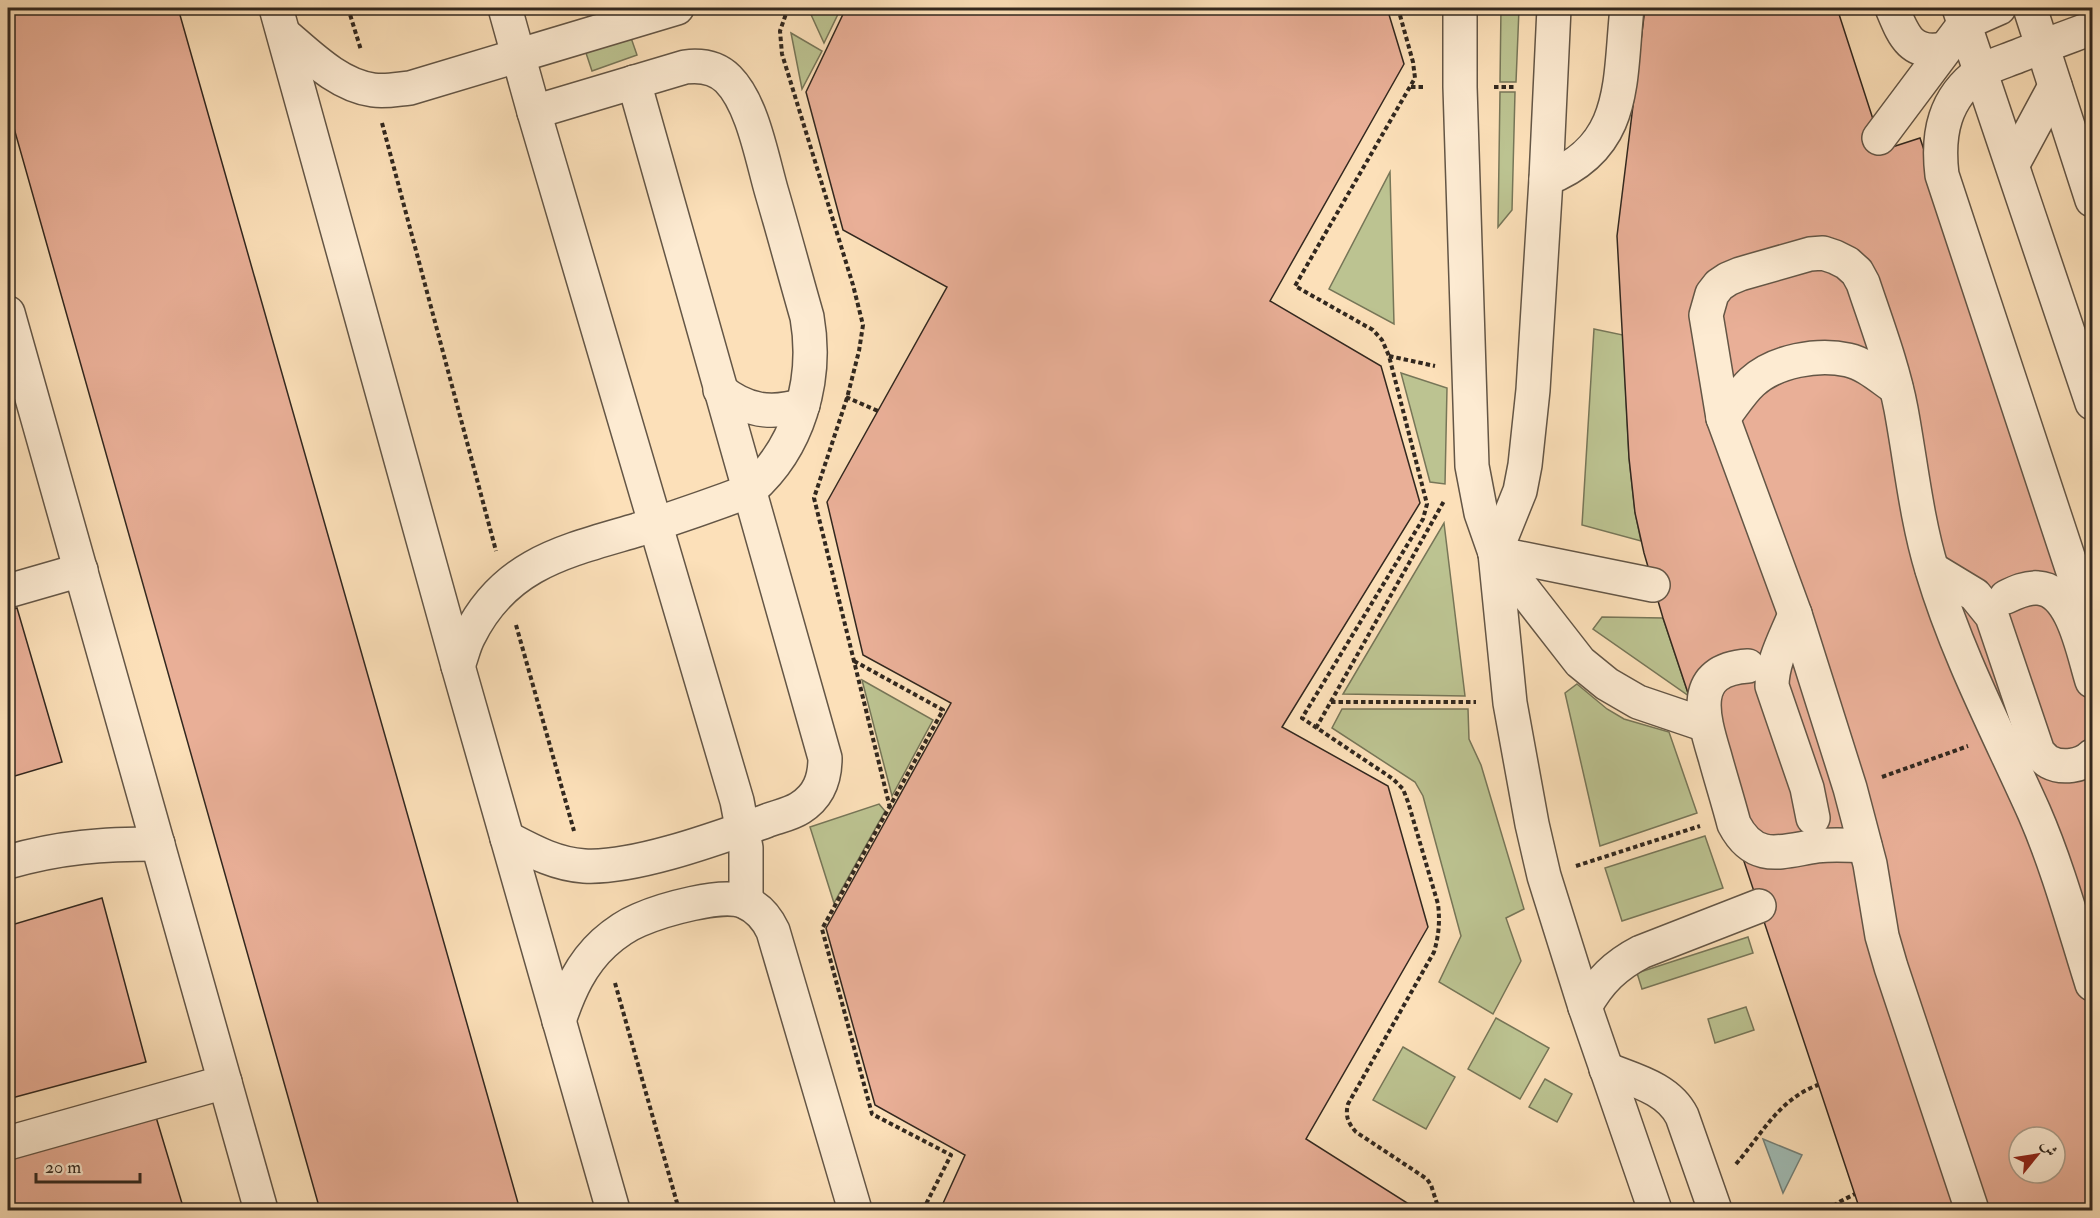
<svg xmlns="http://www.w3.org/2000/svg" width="2100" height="1218" viewBox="0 0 2100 1218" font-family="'IM FELL Double Pica',Amiri,serif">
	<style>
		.green { fill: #bcc391; stroke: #777658; stroke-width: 1.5 }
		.water { fill: #a0bcb5; stroke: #748179; stroke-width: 1.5 }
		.building { fill: #e9af97; stroke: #32281f; stroke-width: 1.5; fill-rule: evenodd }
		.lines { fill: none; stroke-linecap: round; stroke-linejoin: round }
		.minor-casing { stroke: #645646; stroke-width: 36 }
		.path { stroke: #32281f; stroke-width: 4; stroke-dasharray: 4.5 3; stroke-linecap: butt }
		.minor { stroke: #fdebd2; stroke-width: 33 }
	</style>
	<rect width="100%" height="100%" fill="#fce0b9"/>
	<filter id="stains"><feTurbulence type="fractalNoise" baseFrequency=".00333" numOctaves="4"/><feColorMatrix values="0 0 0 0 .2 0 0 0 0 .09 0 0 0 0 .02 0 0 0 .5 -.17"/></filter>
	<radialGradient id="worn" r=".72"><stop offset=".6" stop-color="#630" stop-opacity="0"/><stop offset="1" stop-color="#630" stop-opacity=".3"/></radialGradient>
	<g class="green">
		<path d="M808,8H841L824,43Z"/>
		<path d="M1501,8L1519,9L1516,82H1500Z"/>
		<path d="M629,32L637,55L592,71L584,47Z"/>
		<path d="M791,33L822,51L802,89Z"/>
		<path d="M1500,92H1515L1512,210L1498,227Z"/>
		<path d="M1390,172L1394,324L1329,289Z"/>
		<path d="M1594,329L1623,335L1629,458L1635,512L1641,541L1582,525Z"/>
		<path d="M1401,373L1447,388L1445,484L1430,482Z"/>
		<path d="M1444,523L1465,696L1343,694Z"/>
		<path d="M1602,617L1663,618L1689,696L1593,629Z"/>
		<path d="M862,680L933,720L892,796Z"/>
		<path d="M1577,684L1607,709L1624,719L1669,732L1697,813L1600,846L1565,693Z"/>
		<path d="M1342,709H1468L1469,739L1481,765L1524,909L1506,918L1521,961L1493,1014L1439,982L1461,936L1423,796L1415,782L1332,728Z"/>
		<path d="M879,804L885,811L834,903L810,827Z"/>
		<path d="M1705,836L1723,888L1622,921L1605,868Z"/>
		<path d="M1748,937L1753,953L1642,989L1637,973Z"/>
		<path d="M1746,1007L1754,1030L1715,1043L1708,1019Z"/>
		<path d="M1496,1018L1549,1048L1520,1099L1468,1069Z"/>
		<path d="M1403,1047L1455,1077L1426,1129L1373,1100Z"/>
		<path d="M1545,1079L1572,1094L1557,1122L1529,1107Z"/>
	</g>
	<path class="water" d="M1763,1139L1802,1155L1783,1193Z"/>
	<g class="building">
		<path d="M8,8H178L520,1210H320L8,107Z"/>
		<path d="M846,8H1387L1404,64L1270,301L1381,366L1420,503L1282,727L1388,786L1428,927L1306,1139L1412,1206L1414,1210H940L965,1155L875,1105L826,928L951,703L863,655L827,502L947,287L843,230L806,92Z"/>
		<path d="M1645,8H1837L1883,150L1920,138L2092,655V1210H1860L1663,618L1644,553L1635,513L1629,458L1617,236ZM2019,1137H2055V1173H2019Z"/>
		<path d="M17,608L62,762L8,778V610Z"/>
		<path d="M102,898L146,1062L8,1099V926Z"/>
		<path d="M156,1117L184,1210H8V1160Z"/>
	</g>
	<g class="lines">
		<defs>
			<g id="minor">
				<path d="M276,8L458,666L613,1210"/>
				<path d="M505,8L534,112L737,801L746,848V902"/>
				<path d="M1460,8V87L1472,466L1481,513L1495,553L1510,703L1532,824L1544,876L1585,1007L1655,1210"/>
				<path d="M1892,8C1903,34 1910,56 1944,49"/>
				<path d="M1959,8L2092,403"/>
				<path d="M2030,8L2092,200"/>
				<path d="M2092,28C2068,37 2043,46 2018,56C2006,61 1991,65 1980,72C1944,98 1937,134 1942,175L2092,629"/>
				<path d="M284,34C310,56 338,85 373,90C386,92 398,89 410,88L677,8"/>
				<path d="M1879,138L1965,23L1999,8"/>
				<path d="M2013,164L2055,86"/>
				<path d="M1546,179C1628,147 1619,82 1627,8"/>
				<path d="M8,313L261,1210"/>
				<path d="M720,390C745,411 771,415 803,405"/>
				<path d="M1723,418C1732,407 1741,392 1752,382C1775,361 1818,353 1848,360C1866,364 1881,378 1896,388"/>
				<path d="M1495,553L1520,491L1525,465L1533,390L1546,179L1554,8"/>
				<path d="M1495,553L1580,662L1607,684L1638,702L1697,722"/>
				<path d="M1495,553L1653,585"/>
				<path d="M1932,569L1975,595L1992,616L2038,752C2041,755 2045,760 2049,762C2062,769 2082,766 2092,756"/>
				<path d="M8,591L81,570"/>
				<path d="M2006,597C2016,592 2027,587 2038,588C2073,590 2083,653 2092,681"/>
				<path d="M1795,614C1786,637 1772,661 1772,686L1807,788L1813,818"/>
				<path d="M458,666C462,656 464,645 469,636C505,563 566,551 637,530C674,518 712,505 749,491C799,448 818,380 807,317C795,275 784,234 772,193C762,159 753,104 728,79C716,67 701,65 685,67L534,112"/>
				<path d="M1748,666C1688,670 1703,717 1715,757C1721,779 1728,801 1734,824C1755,864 1782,851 1817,846C1833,844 1849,845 1865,846"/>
				<path d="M507,838C532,851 555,864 584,866C634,869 718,838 766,821C776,817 791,814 800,808C819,796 825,779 825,758L634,82"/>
				<path d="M8,862C60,847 103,844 158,844"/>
				<path d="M1585,1007C1599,981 1616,965 1641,952L1759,906"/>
				<path d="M559,1021C569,991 581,964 604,943C614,934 627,925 639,920C662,910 723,892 745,902C759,908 767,918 773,931L855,1210"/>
				<path d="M1606,1069C1633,1080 1668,1088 1682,1116L1715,1210"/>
				<path d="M8,1143L225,1082"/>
				<path d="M1972,1210L1891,967L1882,936L1870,864L1850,788L1795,614L1723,418L1706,315L1712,294L1719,285L1728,279L1740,274L1810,254L1823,253L1835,257L1847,263L1857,272L1863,283C1877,325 1893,367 1901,409C1911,463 1916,517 1932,570C1957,654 1998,732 2034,812C2058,867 2074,927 2092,984"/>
			</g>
		</defs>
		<use href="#minor" class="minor-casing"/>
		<g class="path">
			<path d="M348,8L361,50"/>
			<path d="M788,8L780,31L782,54L853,285L863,325L859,351L847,398L814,498L890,808"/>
			<path d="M1398,8L1413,62L1415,78L1295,286L1373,330L1382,340L1389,356L1427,504L1423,519L1302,718L1393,779L1403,789L1408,802L1438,904C1440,921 1439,935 1434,952L1348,1104C1345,1116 1348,1123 1356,1132L1427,1179L1431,1185L1439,1210"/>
			<path d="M1411,87H1426"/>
			<path d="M1494,87H1516"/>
			<path d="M382,123L496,551"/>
			<path d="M1389,356L1435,366"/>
			<path d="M846,397L878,411"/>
			<path d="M516,625L574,831"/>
			<path d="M854,661L943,710L822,929L872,1114L951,1155L923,1210"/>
			<path d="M1331,702H1476"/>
			<path d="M1316,728L1444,501"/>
			<path d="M1882,777L1968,746"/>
			<path d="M1576,866L1700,826"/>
			<path d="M615,983L679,1210"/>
			<path d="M1736,1164C1762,1134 1779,1099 1818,1085"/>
			<path d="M1827,1210L1841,1201L1855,1194"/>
		</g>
		<use href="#minor" class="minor"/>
	</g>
	<rect width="2100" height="1218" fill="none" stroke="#fce0b9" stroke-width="30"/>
	<rect x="9" y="9" width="2082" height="1200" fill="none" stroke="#32281f" stroke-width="3"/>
	<rect x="15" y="15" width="2070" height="1188" fill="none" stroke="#32281f" stroke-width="1.5"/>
	<g transform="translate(2037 1155) rotate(60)"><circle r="28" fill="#fdebd2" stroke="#ac9d8a" stroke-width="1.5"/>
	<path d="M0-4.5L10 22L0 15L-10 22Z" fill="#8f2418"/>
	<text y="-9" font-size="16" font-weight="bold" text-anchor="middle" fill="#32281f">ش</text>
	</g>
	<path d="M36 1173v9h104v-9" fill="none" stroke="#32281f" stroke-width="3"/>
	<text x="45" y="1173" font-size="18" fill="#32281f" stroke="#fdebd2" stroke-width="4.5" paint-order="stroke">20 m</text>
	<rect width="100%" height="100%" filter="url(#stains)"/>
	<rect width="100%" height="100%" fill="url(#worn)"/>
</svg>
